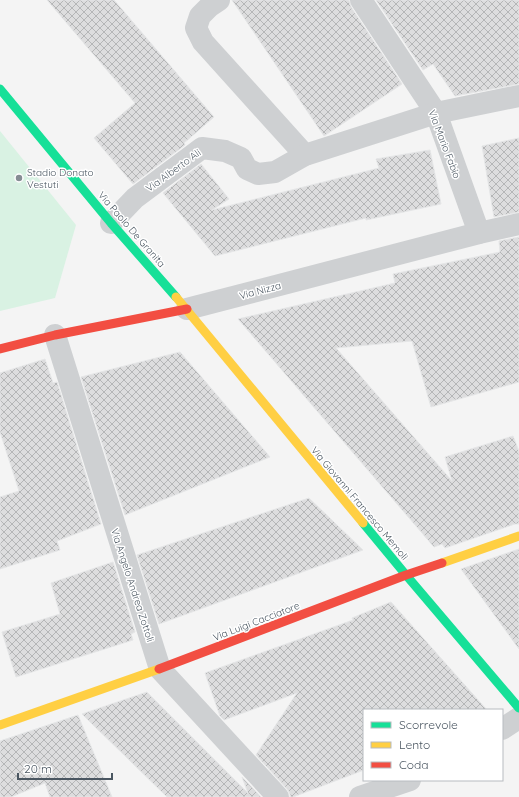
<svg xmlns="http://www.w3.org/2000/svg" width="519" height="797" viewBox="0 0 519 797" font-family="Quicksand,sans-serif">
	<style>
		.pitch { fill: #d9f2e3 }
		.building { fill: url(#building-cross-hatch); stroke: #e5e6e7 }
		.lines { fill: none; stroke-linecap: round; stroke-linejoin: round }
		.street { stroke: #ced0d2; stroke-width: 22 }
		.fast { stroke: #16e098; stroke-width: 9 }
		.slow { stroke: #ffcf43; stroke-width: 9 }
		.jam { stroke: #f24e42; stroke-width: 9 }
		.poi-dot { fill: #868d94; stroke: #fff; stroke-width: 1.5 }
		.labels { text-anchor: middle; stroke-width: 3; stroke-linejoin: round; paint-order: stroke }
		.street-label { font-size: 10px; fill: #4a5661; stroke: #fff }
		.poi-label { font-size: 10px; fill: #4a5661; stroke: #fff; text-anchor: start }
	</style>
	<defs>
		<pattern id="building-cross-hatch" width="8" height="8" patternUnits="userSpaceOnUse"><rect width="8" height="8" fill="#ddddde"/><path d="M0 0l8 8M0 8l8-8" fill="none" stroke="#b5b6b7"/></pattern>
	</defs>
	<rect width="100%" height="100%" fill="#f4f4f4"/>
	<path class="pitch" d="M0,131L76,225L55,298L0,311Z"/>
	<g class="building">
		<path d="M47,0H114L214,117L184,143L185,145L133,184L94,138L135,103Z"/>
		<path d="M232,0H349L351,7L402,84L324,136Z"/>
		<path d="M376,0H519V84L455,96L433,64L423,70Z"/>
		<path d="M519,138V212L494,217L482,146Z"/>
		<path d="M430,150L441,204L366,220V218L215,256L163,193L201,164L229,199L212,210L379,168L376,159Z"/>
		<path d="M519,237V382L431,407L412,341L336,348L452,481L445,457L513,436L519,451V524H515L445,548L442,544L434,547L238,319L395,283L393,274L500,252L499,241Z"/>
		<path d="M180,352L270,457L125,515L81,377Z"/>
		<path d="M45,359L53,383L57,382L101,524L57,541L60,550L0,569V497L19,491L0,432V373Z"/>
		<path d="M309,498L363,550L159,624L137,555Z"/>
		<path d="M519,549V649L461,569Z"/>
		<path d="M113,562L135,632L131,634L133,640L16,677L2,632L60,614L51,583Z"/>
		<path d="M391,602L487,710H364V770L293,797H290V794L287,789L256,755L297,693L224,720L220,716L205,673L353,620L352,618Z"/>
		<path d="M147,692L248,793L242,777L261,797H167L82,714Z"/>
		<path d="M78,715L112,797H50L45,783L11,797H0V741Z"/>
	</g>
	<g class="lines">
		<g class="street">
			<path d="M219,0L210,6L200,16L196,28L203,42L305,155"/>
			<path d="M361,0L436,113L479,233"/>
			<path d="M111,223L135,198L202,148L225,151L241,158L247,169L258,174L275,172L305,155L436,113L519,96"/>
			<path d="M187,309L479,233L519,224"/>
			<path d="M55,335L160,669L278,797"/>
			<path d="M502,729L519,718"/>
			<path d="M360,797L410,780"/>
		</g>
		<g class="fast">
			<path d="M0,89L111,223L176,297"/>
			<path d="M363,523L406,575L519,708"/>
		</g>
		<g class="slow">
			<path d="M176,297L363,523"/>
			<path d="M442,563L519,536"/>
			<path d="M0,725L159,669"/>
		</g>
		<g class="jam">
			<path d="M0,349L55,335L187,309"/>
			<path d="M159,669L406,575L442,563"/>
		</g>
	</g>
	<circle class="poi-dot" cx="19" cy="178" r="4"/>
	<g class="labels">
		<g class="street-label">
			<text transform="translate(445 144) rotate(69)" y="4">Via Mario Fabio</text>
			<text transform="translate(173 170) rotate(-36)" y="4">Via Alberto Ali</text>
			<text transform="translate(132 229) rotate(49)" y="4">Via Paolo De Granita</text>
			<text transform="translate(260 290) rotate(-15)" y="4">Via Nizza</text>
			<text transform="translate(360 503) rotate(50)" y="4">Via Giovanni Francesco Memoli</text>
			<text transform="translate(133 585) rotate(72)" y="4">Via Angelo Andrea Zottoli</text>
			<text transform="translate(256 621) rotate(-21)" y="4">Via Luigi Cacciatore</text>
		</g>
		<g class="poi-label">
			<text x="27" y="176">Stadio Donato<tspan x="27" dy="12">Vestuti</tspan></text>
		</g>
	</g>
	<rect x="363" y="709" width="140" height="72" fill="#ffffff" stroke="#b7bbc0"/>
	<rect x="371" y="722" width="20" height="6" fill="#16e098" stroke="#b7bbc0"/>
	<text x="399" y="729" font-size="12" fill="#4a5661">Scorrevole</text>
	<rect x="371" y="742" width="20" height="6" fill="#ffcf43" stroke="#b7bbc0"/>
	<text x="399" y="749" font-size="12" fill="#4a5661">Lento</text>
	<rect x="371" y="762" width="20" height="6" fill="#f24e42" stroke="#b7bbc0"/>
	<text x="399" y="769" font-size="12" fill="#4a5661">Coda</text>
	<path d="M18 773v6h94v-6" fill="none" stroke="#4a5661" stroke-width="2"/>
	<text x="24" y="773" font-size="12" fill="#4a5661" stroke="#ffffff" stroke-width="3" paint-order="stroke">20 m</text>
</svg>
